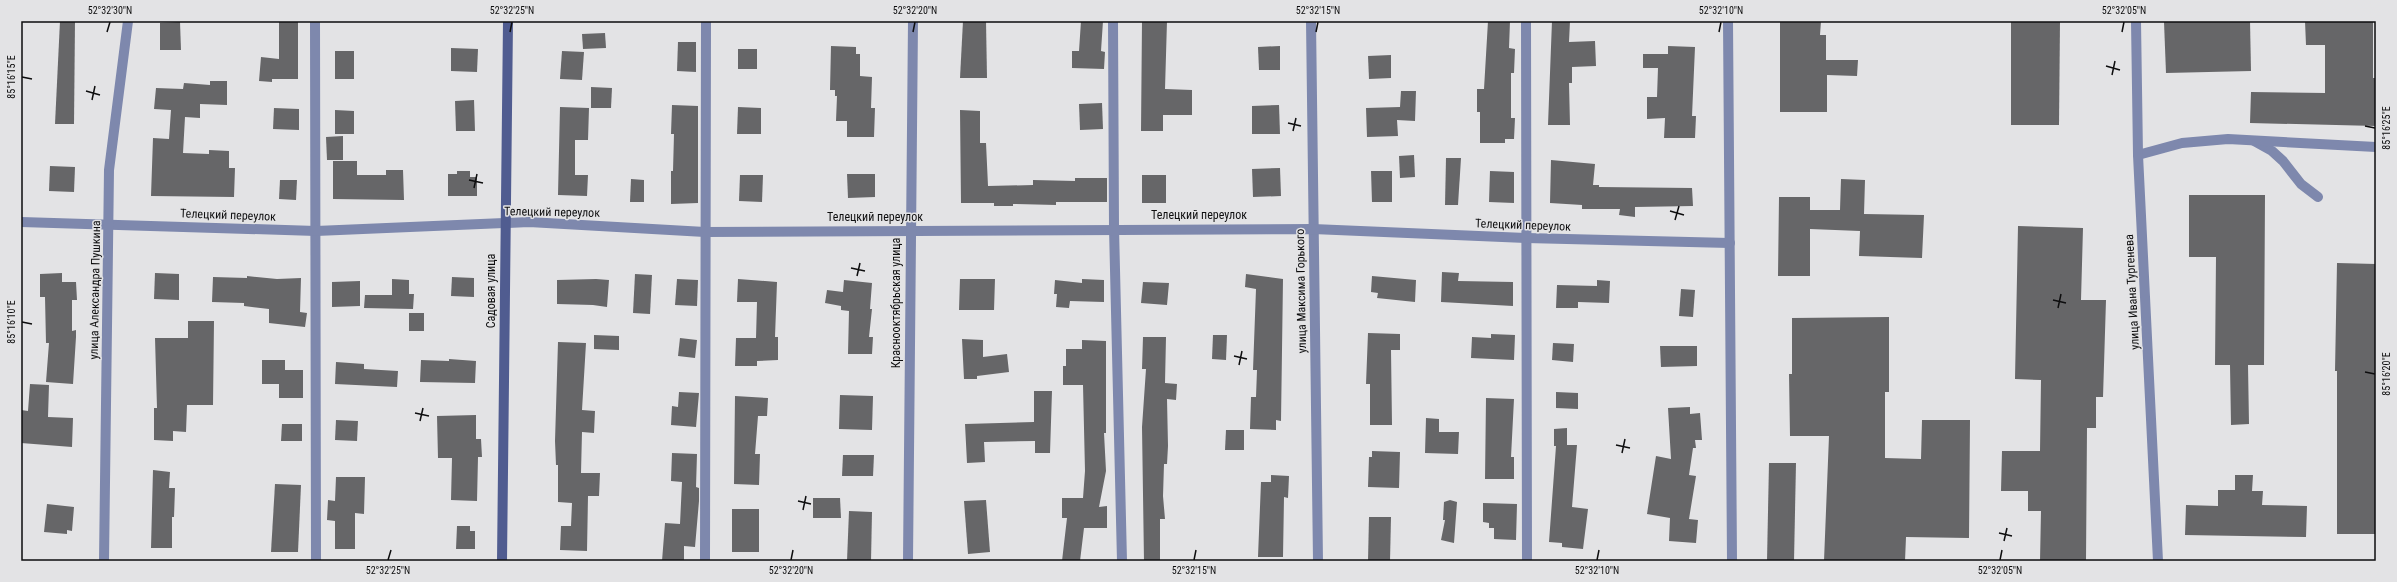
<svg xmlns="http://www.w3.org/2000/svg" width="2397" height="582" viewBox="0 0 2397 582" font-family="'Roboto Condensed',sans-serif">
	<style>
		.building { fill: #666668 }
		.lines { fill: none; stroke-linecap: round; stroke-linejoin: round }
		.service { stroke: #7e88ad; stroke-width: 10 }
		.minor { stroke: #7e88ad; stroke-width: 10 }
		.secondary { stroke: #505c90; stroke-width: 10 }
		.ticks { fill: none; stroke: #0d0d0e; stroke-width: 1.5 }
		.labels { text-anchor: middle; stroke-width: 3; stroke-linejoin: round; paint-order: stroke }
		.street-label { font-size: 12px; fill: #0d0d0e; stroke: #e3e3e5 }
		.neatline { fill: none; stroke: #0d0d0e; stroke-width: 1.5 }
		.ticks-label { font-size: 10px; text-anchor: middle; fill: #0d0d0e }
	</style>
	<rect width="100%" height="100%" fill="#e3e3e5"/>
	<g class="building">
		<path d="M60,21H75L74,124H55Z"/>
		<path d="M279,21H298V79H272V82L259,81L261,57L279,59Z"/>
		<path d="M963,21H986L987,78H960Z"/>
		<path d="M1081,21H1103L1101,51L1105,52L1104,69L1072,68V51H1079Z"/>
		<path d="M1142,21H1167L1165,89L1192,90V115H1163V131H1141Z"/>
		<path d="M1488,21H1510L1509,48L1515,49L1514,73H1511V118H1515L1514,139H1505V143H1480V112H1477V89H1484Z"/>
		<path d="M1552,21H1570L1569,42L1595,41L1596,66L1572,67V83H1569L1570,125H1548Z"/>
		<path d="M1780,21H1821L1820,35H1826V60H1858L1857,76L1827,75V112H1780Z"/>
		<path d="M2011,21H2060L2059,125H2011Z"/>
		<path d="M2250,21L2251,71L2166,73L2164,22Z"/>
		<path d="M2305,21H2373V78H2376V126L2250,123L2251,92L2325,93V45H2306Z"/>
		<path d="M180,22L181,50H160V23Z"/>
		<path d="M605,33L606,48L583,49L582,34Z"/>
		<path d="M678,42H696V72L677,71Z"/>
		<path d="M831,46L856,47V54H860V76L872,77L871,108H875L874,137H847V121H836L837,96H835V90H830Z"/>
		<path d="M1280,46V70H1259L1258,47Z"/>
		<path d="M1668,46L1695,47L1692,116H1696L1695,138H1664L1665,118L1647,119V97H1657L1658,68H1643V54H1668Z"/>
		<path d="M451,48L478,49L477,72L451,71Z"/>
		<rect x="738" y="49" width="19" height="20"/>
		<rect x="335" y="51" width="19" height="28"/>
		<path d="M562,51L584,52L582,80L560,79Z"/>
		<path d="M1391,55V78L1369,79L1368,56Z"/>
		<path d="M210,81H227V105L200,104V118L185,117L183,153L209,154V150L229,151V168H235L234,197L151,196L153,138L169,139L171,110L154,109L156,88L183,89L184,83L210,85Z"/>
		<path d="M591,87L612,88L611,108H591Z"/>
		<path d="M1401,91H1416L1415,121L1397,120L1398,136L1367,137L1366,108L1400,107Z"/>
		<path d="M474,100L475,131H456L455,101Z"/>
		<path d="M1102,103L1103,129L1080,130L1079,104Z"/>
		<path d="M672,105L698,106V203L671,204V171H673L674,134H671Z"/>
		<path d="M1279,105L1280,134H1252V106Z"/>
		<path d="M560,107L589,108L588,140H575V175H588L587,196L558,195Z"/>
		<path d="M738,107L761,108V134H737Z"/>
		<path d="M274,108L299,109V130L273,129Z"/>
		<path d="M335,110L354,111V134H335Z"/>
		<path d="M960,110L980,111V143H986L988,186L1033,185V180L1075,181V178H1107V202H1056V205L1013,204V206H994V203H961Z"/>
		<path d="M343,136V160H327L326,137Z"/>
		<path d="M1414,155L1415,177L1400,178L1399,156Z"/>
		<path d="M1446,158H1461L1458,205H1445Z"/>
		<path d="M1551,160L1595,164L1593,185H1599V187L1692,188L1693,206L1635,207V217L1619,215L1620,209H1582V205L1550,203Z"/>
		<path d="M333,161H357V175H386V170H403L404,200L333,199Z"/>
		<path d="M50,166L75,167L74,192L49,191Z"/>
		<path d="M1280,168L1281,196L1253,197L1252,169Z"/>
		<path d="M457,171H470V177H477V196H448V174H457Z"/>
		<path d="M1371,171H1392V202H1372Z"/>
		<path d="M1490,171L1514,172V203L1489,202Z"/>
		<path d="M847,174H875V197L848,198Z"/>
		<path d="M740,175H763L762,202L739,201Z"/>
		<rect x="1142" y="175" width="24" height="28"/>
		<path d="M631,179L644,180V202H630Z"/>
		<path d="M1841,179L1865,180L1864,214L1924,215L1922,258L1859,256L1860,231L1810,229V276H1778L1779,197H1810V210H1840Z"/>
		<path d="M280,180H297L296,200L279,199Z"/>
		<path d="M2189,195H2265L2264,365H2248L2249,424L2231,425L2230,365H2215L2216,257H2189Z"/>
		<path d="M2018,226L2083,228L2081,300H2106L2103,397H2096V428H2087L2086,561H2040L2041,511H2028V491H2001L2002,451H2040L2041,380L2015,379Z"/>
		<path d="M2337,263L2376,264V534H2337V371H2335Z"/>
		<path d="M1442,272L1459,273L1458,281L1513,282V306L1441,302Z"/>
		<path d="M62,273V282H76L77,300H72V331L76,330V337L73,384L46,382L49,343H46L45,297H40V274Z"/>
		<path d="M155,273L179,274V300L154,299Z"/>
		<path d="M635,274L652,275L650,314L633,313Z"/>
		<path d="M1246,274L1283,279L1281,421L1276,420V430L1250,429L1251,397H1256L1257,370H1253L1256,289L1245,287Z"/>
		<path d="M247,276L277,279L301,278L300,312L307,313L305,327L269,323V309L244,306V303L212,302L213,277L247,278Z"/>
		<path d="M1372,276L1416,280L1415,302L1377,298L1378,293L1371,292Z"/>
		<path d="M452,277L474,278V297L451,296Z"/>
		<path d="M392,279L409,280V294H414L413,309L364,308L365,295H392Z"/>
		<path d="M596,279L609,280L607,307L593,305L557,304V280Z"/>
		<path d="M677,279L698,280L697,306L675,305Z"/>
		<path d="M738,279L777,282L775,337H778V360L757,361V366H735L736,338H756L757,302H737Z"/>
		<path d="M960,279H995L994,310H959Z"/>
		<path d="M1082,279L1104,280V302L1070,301L1069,308L1056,307L1057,294H1054L1055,280L1082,283Z"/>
		<path d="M844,280L872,283L870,309H872L869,337H873L872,354H848L849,311L841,310V306L825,303L827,290L843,292Z"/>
		<path d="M1597,280L1610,281L1609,303L1578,302V308H1556L1557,285L1597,286Z"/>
		<path d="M360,281V306L332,307V282Z"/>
		<path d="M1143,282L1169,283L1167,305L1141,303Z"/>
		<path d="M1681,289L1695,290L1693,317L1679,316Z"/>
		<rect x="409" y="313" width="15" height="18"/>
		<path d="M1889,317V392H1885V458L1921,459L1922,420H1970L1969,538L1906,537L1905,561H1824L1829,436H1790L1789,374H1792V318Z"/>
		<path d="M188,321H214L213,405H187L186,432L173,431V441L154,440V408H157L155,338H188Z"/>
		<path d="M1368,333L1400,334V350H1391L1392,425H1370V384H1366Z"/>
		<path d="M1491,334L1515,335L1514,360L1471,358L1472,337L1491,338Z"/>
		<path d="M594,335L619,336V350L594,349Z"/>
		<path d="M1213,335H1227L1226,360L1212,359Z"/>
		<path d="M1143,337H1166L1165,383L1177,384L1176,400L1167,399L1168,446L1167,464H1164L1163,496L1165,519H1160V561H1144L1142,427L1146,369H1142Z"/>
		<path d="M680,338L697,340L695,358L678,356Z"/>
		<path d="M962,339L983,340V357L1007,354L1009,372L977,376V379H964Z"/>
		<path d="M1082,340L1106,341V433H1104L1106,471L1099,507L1107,506V528H1084L1080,561H1062L1067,518H1062V498H1083L1085,471L1083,385H1063V366H1066V349H1082Z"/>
		<path d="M558,342L586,343L582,410L595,411L594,433L582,432L581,473H600L599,496H588L587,551L560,550L561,526H571L572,503L558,502V465H556L555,441Z"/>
		<path d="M1553,343L1574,344L1573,362L1552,360Z"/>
		<path d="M1660,346H1697V366L1661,367Z"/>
		<path d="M449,359L476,361L475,383L420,382L421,360L449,361Z"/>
		<path d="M262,360H285V370H303V398H279V384H262Z"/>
		<path d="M336,362L364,364V369L398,371L397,387L335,384Z"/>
		<path d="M30,384L49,385L48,417L73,418L72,447L21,443V410L28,411Z"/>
		<path d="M1034,391H1052L1050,453H1035V441L984,442L985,462L967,463L965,424L1034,422Z"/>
		<path d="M679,392L699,393L696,427L671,425L672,406L678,407Z"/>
		<path d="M1556,392L1578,393V409L1556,408Z"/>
		<path d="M840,395L873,396L872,430L839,429Z"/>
		<path d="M735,396L768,398L767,416H758L755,454H760L759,485L734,484Z"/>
		<path d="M1486,398L1514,399L1511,457H1514V479H1485Z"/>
		<path d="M1690,407V414L1700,413L1702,440H1695L1696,448H1693L1689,475L1696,476L1689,519L1698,520L1696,543L1669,541L1670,518L1647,514L1656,456L1671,459L1668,408Z"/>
		<path d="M476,415V439H481L482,457H478L477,501L451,500L452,458H438L437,416Z"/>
		<path d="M1426,418L1439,419V432H1459L1458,454L1425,453Z"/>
		<path d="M336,420L358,421L357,441L335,440Z"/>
		<path d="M282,424H302V441H281Z"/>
		<path d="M1567,428V445H1577L1572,507L1588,509L1583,549L1562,547V543L1549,542L1556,446H1554V429Z"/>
		<path d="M1226,430H1244V450H1225Z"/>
		<path d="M1372,451L1400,452L1399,488L1368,487L1369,457H1372Z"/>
		<path d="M672,453L697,454L696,487L699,488V501L695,547L684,546V561H662L665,523L680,524L682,482L671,481Z"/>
		<path d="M843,455H874L873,476H842Z"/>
		<path d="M1769,463H1796L1794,561H1767Z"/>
		<path d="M153,470L170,472L169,488H175L174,517H172V548H151Z"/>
		<path d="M1271,475L1289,476L1288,498L1284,497L1283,557H1258L1261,482H1271Z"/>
		<path d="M2235,475H2253L2252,491H2263L2262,505L2307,506L2306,537L2185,535L2186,505L2218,506V490H2235Z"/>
		<path d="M336,477H365L364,514L355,513V549H335V521L327,520L328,500L335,501Z"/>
		<path d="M275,484L301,485L298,552H271Z"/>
		<path d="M813,498H840L841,518H813Z"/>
		<path d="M986,500L990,552L968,554L964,501Z"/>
		<path d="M1450,500L1457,502L1454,543L1441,540L1445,520H1443L1444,502Z"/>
		<path d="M1483,503L1517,504L1516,540L1494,539V528H1489V523L1483,522Z"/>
		<path d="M47,504L74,507L72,531L67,530V534L44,532Z"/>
		<rect x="732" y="509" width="27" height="43"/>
		<path d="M849,511L872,512L871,561H847Z"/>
		<path d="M1369,517H1391L1390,561H1368Z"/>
		<path d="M457,526H470V531H475V549H456Z"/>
	</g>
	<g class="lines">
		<g class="service">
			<path d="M315,21L316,561"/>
			<path d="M1113,21L1114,228L1122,561"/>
			<path d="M1526,21L1527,561"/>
			<path d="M2254,141L2272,151L2283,161L2301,184L2318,197"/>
			<path d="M2138,155L2182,143L2228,139L2376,147"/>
			<path d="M705,561L706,21"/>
		</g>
		<g class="minor">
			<path d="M1311,21L1318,561"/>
			<path d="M1728,21L1732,561"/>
			<path d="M2136,21L2138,155L2158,561"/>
			<path d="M21,222L316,231L529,222L705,232L1313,229L1526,238L1730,243"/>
			<path d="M104,561L109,170L128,21"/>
			<path d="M908,561L913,21"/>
		</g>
		<path class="secondary" d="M502,561L508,21"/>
	</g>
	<path class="ticks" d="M107,32L110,22M510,32L512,22M913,32L915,22M1316,32L1318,22M1719,32L1721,22M2122,32L2124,22M2106,66L2120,70M2112,75L2115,61M22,77L32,79M86,91L100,95M92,100L95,86M1288,123L1301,126M2365,126L2375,128M1293,131L1296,118M469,180L483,183M474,188L477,174M1670,211L1684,215M1675,220L1679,206M851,268L865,271M857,276L860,263M2053,300L2066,303M2058,308L2061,294M22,322L32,324M1234,356L1247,359M1239,365L1242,351M2365,372L2375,374M415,413L429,416M420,421L423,408M1616,445L1630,448M1622,453L1625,439M798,501L811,504M803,510L806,496M1999,533L2012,536M2004,541L2007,528M388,560L391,550M791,560L793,550M1194,560L1196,550M1597,560L1599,550M2000,560L2002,550"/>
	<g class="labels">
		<g class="street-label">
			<text transform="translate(552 212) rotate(1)" y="4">Телецкий переулок</text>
			<text transform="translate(228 215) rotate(2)" y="4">Телецкий переулок</text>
			<text x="1199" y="219">Телецкий переулок</text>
			<text x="875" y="221">Телецкий переулок</text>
			<text transform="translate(1523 225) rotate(2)" y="4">Телецкий переулок</text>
			<text transform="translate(95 290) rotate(-89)" y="4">улица Александра Пушкина</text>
			<text transform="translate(491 291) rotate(-90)" y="4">Садовая улица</text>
			<text transform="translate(1301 291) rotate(-91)" y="4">улица Максима Горького</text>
			<text transform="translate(2132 292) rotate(-93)" y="4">улица Ивана Тургенева</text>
			<text transform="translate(896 303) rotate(-90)" y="4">Краснооктябрьская улица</text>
		</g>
	</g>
	<rect width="2397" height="582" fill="none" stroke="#e3e3e5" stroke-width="44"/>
	<rect x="22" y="22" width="2353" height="538" class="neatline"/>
	<g class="ticks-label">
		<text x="110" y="14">52°32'30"N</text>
		<text x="512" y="14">52°32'25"N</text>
		<text x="915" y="14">52°32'20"N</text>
		<text x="1318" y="14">52°32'15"N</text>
		<text x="1721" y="14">52°32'10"N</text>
		<text x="2124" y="14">52°32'05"N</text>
		<text transform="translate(11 77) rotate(-90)" y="4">85°16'15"E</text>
		<text transform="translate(2386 128) rotate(-90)" y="4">85°16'25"E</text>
		<text transform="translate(11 322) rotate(-90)" y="4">85°16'10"E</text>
		<text transform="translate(2386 374) rotate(-90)" y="4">85°16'20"E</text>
		<text x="388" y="574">52°32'25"N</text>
		<text x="791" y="574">52°32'20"N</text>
		<text x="1194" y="574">52°32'15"N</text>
		<text x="1597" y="574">52°32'10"N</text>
		<text x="2000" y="574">52°32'05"N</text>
	</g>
</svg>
